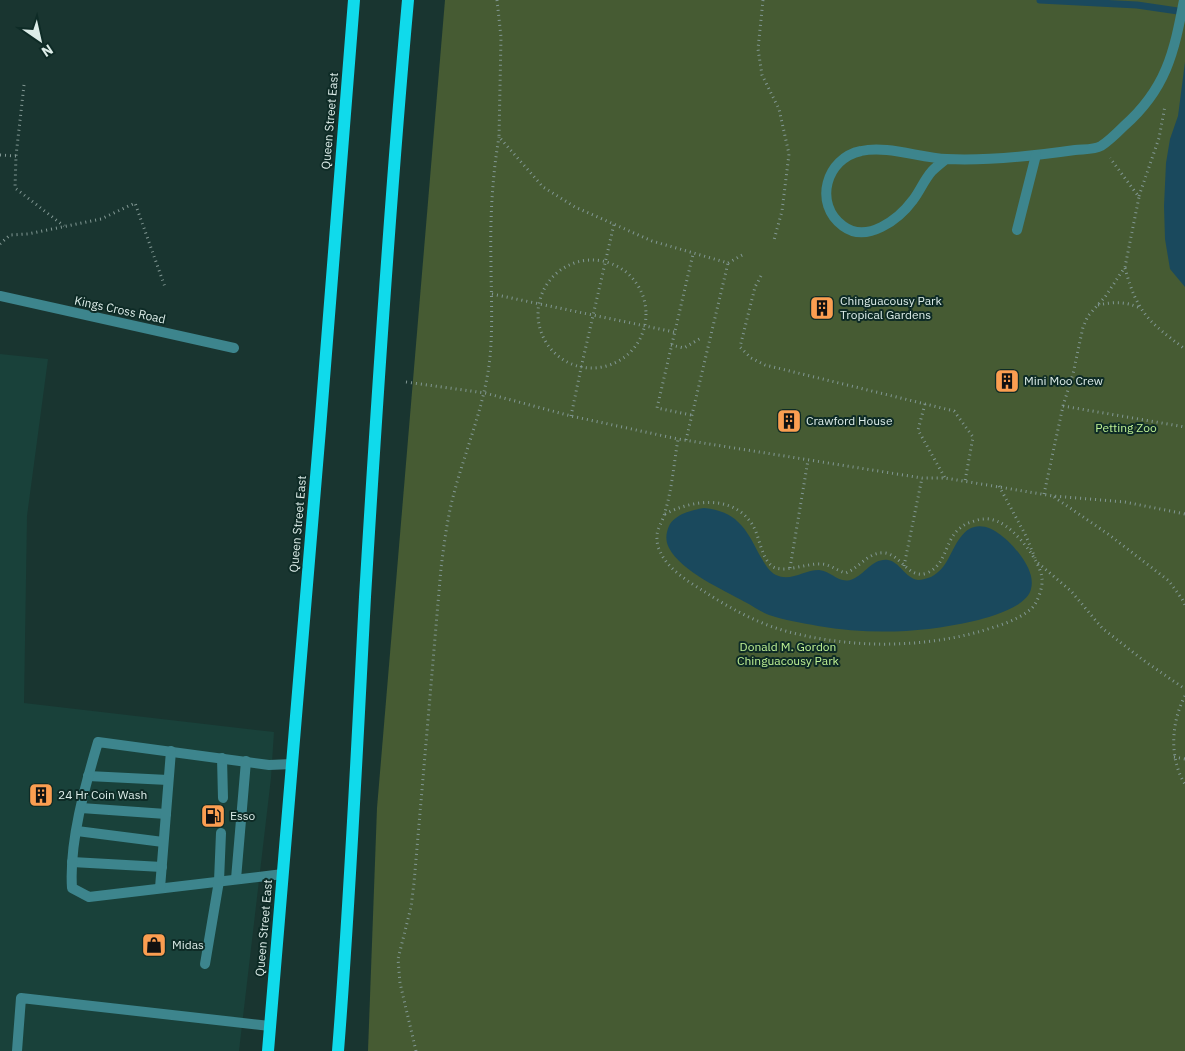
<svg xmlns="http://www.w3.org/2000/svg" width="1185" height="1051" viewBox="0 0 1185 1051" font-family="'IBM Plex Sans',sans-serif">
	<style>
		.built { fill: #19413a }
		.green { fill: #465b33 }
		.water { fill: #1a495d }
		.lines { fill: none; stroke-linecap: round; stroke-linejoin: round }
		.stream { stroke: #1a495d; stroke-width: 7 }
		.path { stroke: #829894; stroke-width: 3; stroke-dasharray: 1 4; stroke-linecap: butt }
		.lane { stroke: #3d858d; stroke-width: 10 }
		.street { stroke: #3d858d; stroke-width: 10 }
		.primary { stroke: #10daeb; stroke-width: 12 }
		.labels { text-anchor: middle; stroke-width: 4; stroke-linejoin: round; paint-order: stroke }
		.street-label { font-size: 12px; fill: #ddede9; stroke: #0e2b26 }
		.poi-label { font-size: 12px; fill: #ddede9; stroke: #0e2b26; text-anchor: start }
		.park-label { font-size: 12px; fill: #bff194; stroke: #0e2b26 }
	</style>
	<rect width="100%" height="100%" fill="#193530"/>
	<path class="built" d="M0,354L48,359L27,516L24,703L274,732L271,778L239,1051H0Z"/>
	<path class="green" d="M445,0H1185V1051H368L377,808Z"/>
	<g class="water">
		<path d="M1185,62V287L1170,269L1165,239L1164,206L1166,163L1170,139L1178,116Z"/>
		<path d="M704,508C736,511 746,528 759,554C764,562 768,571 776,575C791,582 804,570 819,570C832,571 839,585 853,579C865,574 873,558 888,560C900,562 905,578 918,580C922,580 927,578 931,577C948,568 949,553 960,538C979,510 1008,538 1021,556C1028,566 1034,577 1031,589C1027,607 990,617 974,621C922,633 871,635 818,626C802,623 784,620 769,615C761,612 753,606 745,602C722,589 682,572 669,548C665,540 666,533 669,526C675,514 692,510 704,508Z"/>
	</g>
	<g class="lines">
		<path class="stream" d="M1040,0L1137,5L1185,12"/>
		<g class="path">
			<path d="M497,0L501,37L499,137L543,187L575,207L652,241L728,263L744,254"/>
			<path d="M763,0L758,49L762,75L779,109L789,154L782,211L774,240"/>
			<path d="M24,85L16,156L15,188L64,226"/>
			<path d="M0,155L16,156"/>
			<path d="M1139,196L1159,138L1165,106"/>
			<path d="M0,244L10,235L28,234L101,219L135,203L165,287"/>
			<circle cx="592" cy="314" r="54"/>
			<path d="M1125,268C1137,313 1149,322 1185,349"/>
			<path d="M761,276L755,287L740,347L751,358L765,365L954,411L973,437L965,481"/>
			<path d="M492,294L674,332"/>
			<path d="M1098,305C1113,302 1125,301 1140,308"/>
			<path d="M671,345L684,348L701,338"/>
			<path d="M406,382L485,393L571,416L678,439L922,478H945L1053,496L1125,502L1185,514"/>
			<path d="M925,404L918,430L945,478"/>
			<path d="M1063,406L1185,427"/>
			<path d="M691,415L657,408L693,254"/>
			<path d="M571,416L581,368L614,224"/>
			<path d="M686,440L728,263"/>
			<path d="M999,486L1026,536L1035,558"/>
			<path d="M1044,494L1063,406L1073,374L1083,327L1088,316L1105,297L1125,267L1139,197L1110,158"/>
			<path d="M1054,497L1108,534L1169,581L1182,599L1185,605"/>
			<path d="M665,514C692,500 732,494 752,524C760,536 760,556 772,566C782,574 807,563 821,564C830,564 837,571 846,573C859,568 869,551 885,553C901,555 909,580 927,573C951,563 942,532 971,522C975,521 979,519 983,519C988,518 995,520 999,522C1015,529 1041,561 1042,579C1043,588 1037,604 1031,609C1017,621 995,627 978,632C915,649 845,648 782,630C755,622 728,607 705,592C689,582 667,569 660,551C658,548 657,543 657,539C656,529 663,522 665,512C672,489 674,463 678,439"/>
			<path d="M1038,563L1071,591L1102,628L1143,660L1185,689"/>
			<path d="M904,566L922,478"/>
			<path d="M790,568L808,460"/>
			<path d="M1185,696C1171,722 1169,759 1185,784"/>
			<path d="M1174,757L1185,759"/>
			<path d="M416,1051L400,983L398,959L411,907L414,883L441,568C444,545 447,520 453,497C465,450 485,406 490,357C493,325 491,294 491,262C490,220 492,178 499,137"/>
		</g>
		<g class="lane">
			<path d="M946,159C941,163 936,167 932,171C924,180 920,191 913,200C899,219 867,244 843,226C813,204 826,158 861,151C887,145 920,158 947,159C989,161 1033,156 1075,150C1083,149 1094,150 1101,146C1109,141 1117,133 1124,126C1166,89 1174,53 1184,0"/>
			<path d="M1017,230L1036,155"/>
			<path d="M222,758L223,798"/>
			<path d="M88,776L168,780"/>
			<path d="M81,808L166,814"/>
			<path d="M77,831L163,842"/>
			<path d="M72,862L162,867"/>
			<path d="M283,874L89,897L72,888C69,842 85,786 98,742L269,765L292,764"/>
			<path d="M236,879L246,761"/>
			<path d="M160,888L171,751"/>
			<path d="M205,964L219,881L221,833"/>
			<path d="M17,1051L21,998L270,1026"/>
		</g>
		<path class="street" d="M0,296L234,348"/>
		<g class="primary">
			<path d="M268,1051L320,429L354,0"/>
			<path d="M338,1051C350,900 357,748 365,597C377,398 390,199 408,0"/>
		</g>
	</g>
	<defs>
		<symbol id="building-square" viewBox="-11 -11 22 22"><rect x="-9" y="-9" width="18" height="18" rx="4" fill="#fb9e51" stroke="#0e2b26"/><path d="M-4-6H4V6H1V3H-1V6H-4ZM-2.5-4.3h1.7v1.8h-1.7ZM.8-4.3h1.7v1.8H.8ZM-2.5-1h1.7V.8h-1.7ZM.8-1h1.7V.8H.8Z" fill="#111"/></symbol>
		<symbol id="fuel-square" viewBox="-11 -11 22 22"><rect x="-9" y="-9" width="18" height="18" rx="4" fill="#fb9e51" stroke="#0e2b26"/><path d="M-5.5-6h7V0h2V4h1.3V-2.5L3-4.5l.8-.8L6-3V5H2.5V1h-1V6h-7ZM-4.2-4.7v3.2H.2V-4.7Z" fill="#111"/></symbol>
		<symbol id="shop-square" viewBox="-11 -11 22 22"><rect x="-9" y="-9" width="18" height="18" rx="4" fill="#fb9e51" stroke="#0e2b26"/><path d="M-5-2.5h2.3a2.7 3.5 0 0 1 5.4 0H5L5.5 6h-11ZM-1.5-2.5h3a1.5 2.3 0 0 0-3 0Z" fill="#111"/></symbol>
	</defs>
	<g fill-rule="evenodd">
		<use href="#building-square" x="808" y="294" width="28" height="28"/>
		<use href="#building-square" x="993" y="367" width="28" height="28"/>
		<use href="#building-square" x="775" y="407" width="28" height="28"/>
		<use href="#building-square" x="27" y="781" width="28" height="28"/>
		<use href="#fuel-square" x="199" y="802" width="28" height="28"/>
		<use href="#shop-square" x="140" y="931" width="28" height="28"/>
	</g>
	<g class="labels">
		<g class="street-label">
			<text transform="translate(330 121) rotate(-85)" y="4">Queen Street East</text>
			<text transform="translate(120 310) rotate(12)" y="4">Kings Cross Road</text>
			<text transform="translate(298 524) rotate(-85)" y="4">Queen Street East</text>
			<text transform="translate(264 928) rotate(-85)" y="4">Queen Street East</text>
		</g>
		<g class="poi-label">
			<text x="840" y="305">Chinguacousy Park<tspan x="840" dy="14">Tropical Gardens</tspan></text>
			<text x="1024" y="385">Mini Moo Crew</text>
			<text x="806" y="425">Crawford House</text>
			<text x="58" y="799">24 Hr Coin Wash</text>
			<text x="230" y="820">Esso</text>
			<text x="172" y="949">Midas</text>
		</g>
		<g class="park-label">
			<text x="1126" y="432">Petting Zoo</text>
			<text x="788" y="651">Donald M. Gordon<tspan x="788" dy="14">Chinguacousy Park</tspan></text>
		</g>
	</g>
	<g transform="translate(40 40) rotate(146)" stroke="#0e2b26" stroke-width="4" paint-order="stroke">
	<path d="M0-4L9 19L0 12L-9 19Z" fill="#ddede9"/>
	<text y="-8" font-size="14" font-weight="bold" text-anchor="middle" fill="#ddede9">N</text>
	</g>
</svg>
